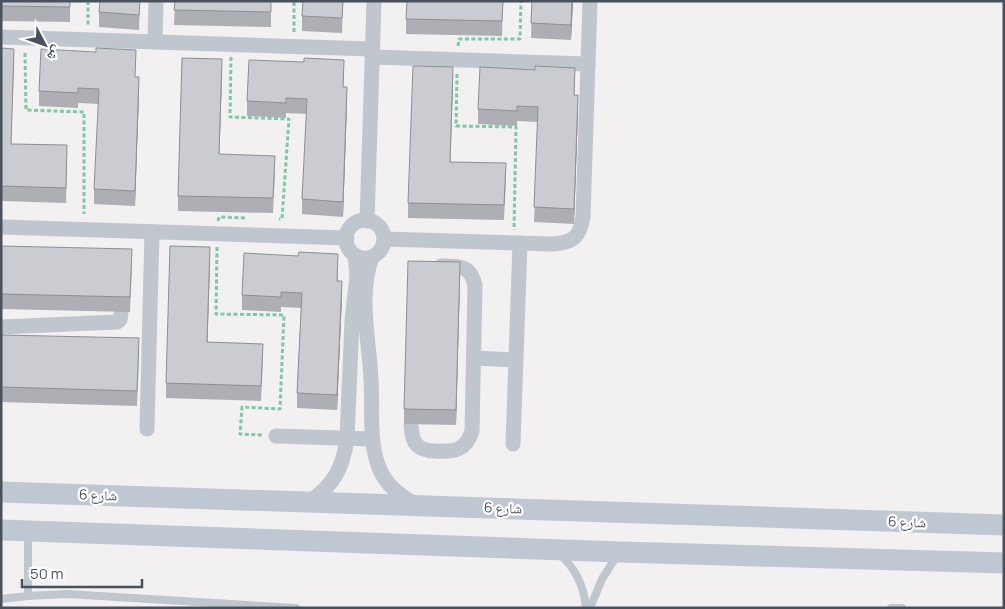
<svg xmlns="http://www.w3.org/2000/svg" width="1005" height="609" viewBox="0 0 1005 609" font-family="Manrope,'Noto Naskh Arabic',sans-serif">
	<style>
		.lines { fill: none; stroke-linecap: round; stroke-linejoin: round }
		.path { stroke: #7cc8a7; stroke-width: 3; stroke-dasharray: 4 2.5; stroke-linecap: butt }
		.service { stroke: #bfc6cd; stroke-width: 8 }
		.minor { stroke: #bfc6cd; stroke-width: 15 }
		.secondary { stroke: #bfc7d2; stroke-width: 21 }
		.wall { fill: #aeafb5 }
		.shaded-wall { fill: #8d8f93 }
		.building { fill: #caccd2; stroke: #8d8f93 }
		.labels { text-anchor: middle; stroke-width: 4.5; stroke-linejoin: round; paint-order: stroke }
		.street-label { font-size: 14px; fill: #49525c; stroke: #fff }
	</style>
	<rect width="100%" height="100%" fill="#f2f0f0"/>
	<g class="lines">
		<g class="path">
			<path d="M88,1V26"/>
			<path d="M294,32V1"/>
			<path d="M458,46L459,39H520L521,1"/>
			<path d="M25,53L26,110L84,112V214"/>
			<path d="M231,57L230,117L289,119L282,219H279"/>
			<path d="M457,74L456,126L516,127L514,230"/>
			<path d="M218,221L219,217L245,218"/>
			<path d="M217,247L216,314L284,315L280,409L242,407L240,434L263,435"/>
		</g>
		<g class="service">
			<path d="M28,533V596"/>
			<path d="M559,554C576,568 584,587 586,608"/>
			<path d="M1,599L28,596L67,594L296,608"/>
			<path d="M590,608L602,579L618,554"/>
			<path d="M891,608H902"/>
		</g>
		<g class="minor">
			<path d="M1,37L372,49"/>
			<path d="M155,42L156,1"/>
			<path d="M372,57L588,64"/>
			<circle cx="365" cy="239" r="19"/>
			<path d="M367,221L374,1"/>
			<path d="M1,227L347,238"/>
			<path d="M384,239L552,244C573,243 580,237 583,217L590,1"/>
			<path d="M372,257C358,296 369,338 371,379C373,409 368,442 380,470C387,486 400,496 415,504"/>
			<path d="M1,327L117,322L120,320L121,313"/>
			<path d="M474,358L515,360"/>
			<path d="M411,426C412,433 412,440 417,445C422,450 428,451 435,451C454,452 466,451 472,431L475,286C471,265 459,266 441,266"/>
			<path d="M147,429L152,232"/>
			<path d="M276,436L372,439"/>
			<path d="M513,444L520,243"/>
			<path d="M309,502C334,485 343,468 347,438L352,321L357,275L355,255"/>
		</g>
		<g class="secondary">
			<path d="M1,492L1004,525"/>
			<path d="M1,530L620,552L1004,563"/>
		</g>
	</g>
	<g class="wall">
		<path d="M1,1H70V22L1,21Z"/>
		<path d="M140,1L139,30L99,27V12Z"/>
		<path d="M175,1H271V27L174,25Z"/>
		<path d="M343,1L342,33L302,31V16Z"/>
		<path d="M503,1L502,36L406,34V19Z"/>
		<path d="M532,1H573L571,40L531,38Z"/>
		<path d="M1,48L14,64L11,144L67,160L66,203L1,201Z"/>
		<path d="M222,74L219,154L275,171L273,213L178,211V196Z"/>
		<path d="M344,75L343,87L347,102L343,217L302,214V199L307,114L286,113V118L247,116V101Z"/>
		<path d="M135,77L139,92L135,206L94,204V189L99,104L78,103V108L39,106V91Z"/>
		<path d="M453,82L450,162L506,178L504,220L408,218V203Z"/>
		<path d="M575,83L574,95L578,110L574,224L534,222L538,122L517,121V126L478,124V109Z"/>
		<path d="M1,246L132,264L130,312L1,309Z"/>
		<path d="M210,262L207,342L263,359L261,401L166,398V383Z"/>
		<path d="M338,269V281L342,296L337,410L297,408V393L301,308L281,307V312L242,310V295Z"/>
		<path d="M460,277L456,425L404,424V409Z"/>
		<path d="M1,335L139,353L137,406L1,402Z"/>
	</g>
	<g class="shaded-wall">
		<path d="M572,1H573L571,40V25Z"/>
		<path d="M222,59V74L219,169V154Z"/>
		<path d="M453,67V82L450,177V162Z"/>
		<path d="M139,77V92L135,206V191Z"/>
		<path d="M347,87V102L343,217V202Z"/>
		<path d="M578,95V110L574,224V209Z"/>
		<path d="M210,247V262L207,357V342Z"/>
		<path d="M460,262V277L456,425V410Z"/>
		<path d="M342,281V296L337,410V395Z"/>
	</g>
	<g class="building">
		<path d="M1,1H70V7L1,6Z"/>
		<path d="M100,1H140L139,15L99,12Z"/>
		<path d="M175,1H271V12L174,10Z"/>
		<path d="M303,1H343L342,18L302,16Z"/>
		<path d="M407,1H503L502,21L406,19Z"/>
		<path d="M532,1H572L571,25L531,23Z"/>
		<path d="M1,48L14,49L11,144L67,145L66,188L1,186Z"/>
		<path d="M96,48L136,50L135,77H139L135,191L94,189L99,89L78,88V93L39,91L41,49L96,52Z"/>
		<path d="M182,58L222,59L219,154L275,156L273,198L178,196Z"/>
		<path d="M304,58L344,60L343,87H347L343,202L302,199L307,99L286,98V103L247,101L249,60L304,62Z"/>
		<path d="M413,66L453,67L450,162L506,163L504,205L408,203Z"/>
		<path d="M535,66L575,68L574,95H578L574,209L534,207L538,107L517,106V111L478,109L480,67L535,70Z"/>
		<path d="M1,246L132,249L130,297L1,294Z"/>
		<path d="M170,246L210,247L207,342L263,344L261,386L166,383Z"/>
		<path d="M299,252L338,254L337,281H342L337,395L297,393L302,293L281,292V297L242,295L244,253L298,256Z"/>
		<path d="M408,261L460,262L456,410L404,409Z"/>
		<path d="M1,335L139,338L137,391L1,387Z"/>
	</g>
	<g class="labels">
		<g class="street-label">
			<text transform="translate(98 495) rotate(2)" y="5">شارع 6</text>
			<text transform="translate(503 508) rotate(2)" y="5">شارع 6</text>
			<text transform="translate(907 522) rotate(2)" y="5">شارع 6</text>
		</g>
	</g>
	<rect width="1005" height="609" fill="none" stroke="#49525c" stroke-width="5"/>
	<g transform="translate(45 45) rotate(131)" stroke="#ffffff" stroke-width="4" paint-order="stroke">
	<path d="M0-4L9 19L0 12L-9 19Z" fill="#49525c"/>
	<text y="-8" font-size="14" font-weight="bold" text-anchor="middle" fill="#49525c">ش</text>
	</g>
	<path d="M22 579v8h120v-8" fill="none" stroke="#49525c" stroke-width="2.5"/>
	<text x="30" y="579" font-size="15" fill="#49525c" stroke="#ffffff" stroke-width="4" paint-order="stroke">50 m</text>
</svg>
